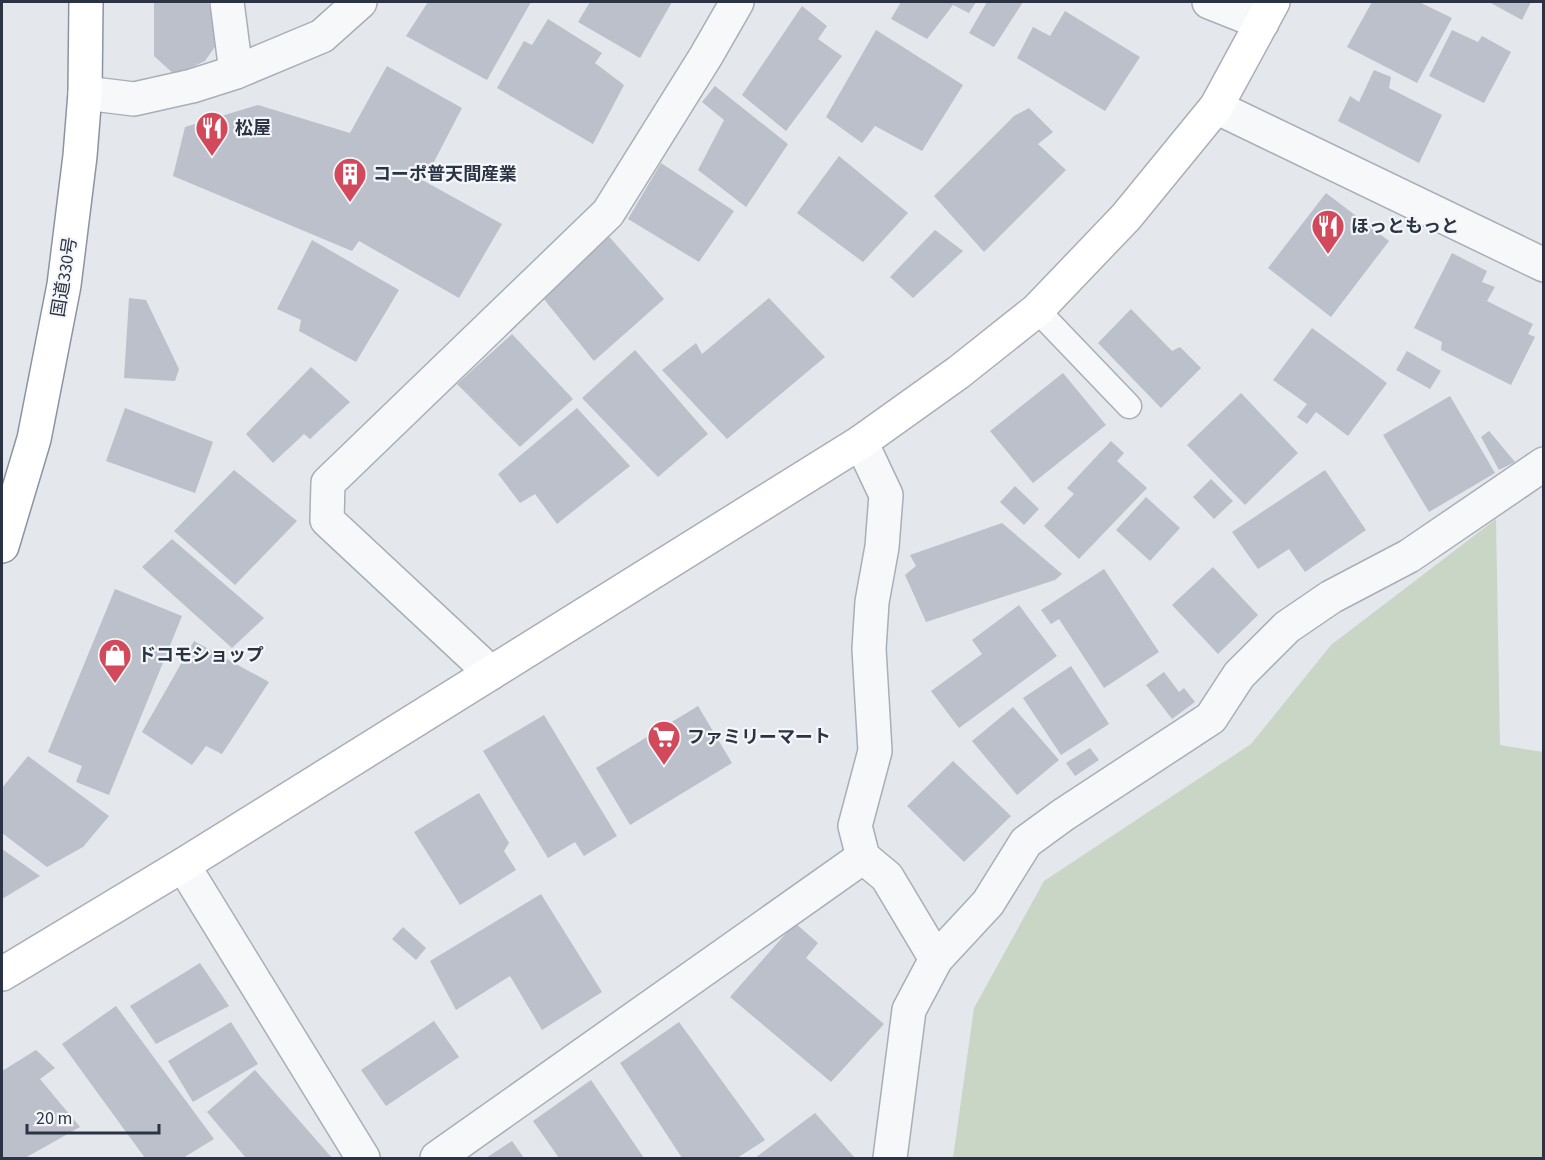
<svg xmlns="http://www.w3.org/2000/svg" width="1545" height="1160" viewBox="0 0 1545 1160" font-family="'Source Sans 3','Noto Sans JP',sans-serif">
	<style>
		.green { fill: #c9d6c5 }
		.building { fill: #bbc0ca }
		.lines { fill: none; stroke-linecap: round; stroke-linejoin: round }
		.lane-casing { stroke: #a9aeb7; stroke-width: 27 }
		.street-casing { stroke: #a9aeb7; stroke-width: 36 }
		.secondary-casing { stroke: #a9aeb7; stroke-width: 36 }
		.highway-casing { stroke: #8b94a3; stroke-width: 36 }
		.lane { stroke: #f7f8fa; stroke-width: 24 }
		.street { stroke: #f7f8fa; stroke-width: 33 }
		.secondary { stroke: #fff; stroke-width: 33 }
		.highway { stroke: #fff; stroke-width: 33 }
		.labels { text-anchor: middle; stroke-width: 4.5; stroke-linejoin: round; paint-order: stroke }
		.poi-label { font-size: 18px; font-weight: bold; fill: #2b3445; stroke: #f4f6f9; text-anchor: start }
		.street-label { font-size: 18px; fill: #2b3445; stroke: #f4f6f9 }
	</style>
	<rect width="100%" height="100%" fill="#e4e7ec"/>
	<path class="green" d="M1496,519L1500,745L1543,752V1158H953L974,1008L1044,881L1251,744L1331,645Z"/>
	<g class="building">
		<path d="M154,2H208L221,38L205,61L175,75L154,56Z"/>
		<path d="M428,2H531L487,80L406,36Z"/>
		<path d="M590,2H672L640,58L578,22Z"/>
		<path d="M901,2H976L969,13L953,5L927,39L891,19Z"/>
		<path d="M987,2H1023L994,47L969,33Z"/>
		<path d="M1372,2H1419L1452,18L1417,83L1347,47Z"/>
		<path d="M1489,2H1531L1522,20Z"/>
		<path d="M802,6L827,26L818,39L842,56L786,131L742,95Z"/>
		<path d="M1065,11L1140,57L1105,111L1017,58L1033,27L1050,36Z"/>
		<path d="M548,19L602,53L595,63L624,85L593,144L497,88L524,41L532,45Z"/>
		<path d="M876,30L963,85L922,151L875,126L862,143L826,117Z"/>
		<path d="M1452,30L1478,42L1482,36L1511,52L1484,103L1429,76Z"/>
		<path d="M387,66L462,108L424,181L502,224L459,298L359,241L352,251L173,176L185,127L258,105L350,133Z"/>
		<path d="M1374,70L1391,77L1389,88L1442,115L1419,163L1338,121L1350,96L1359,102Z"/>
		<path d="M715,86L788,144L746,207L698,170L724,120L702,102Z"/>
		<path d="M1029,108L1053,132L1038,144L1066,170L984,252L934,196L1014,116Z"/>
		<path d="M839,156L908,213L863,262L797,213Z"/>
		<path d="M661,163L734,211L699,262L628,219Z"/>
		<path d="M1326,193L1389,241L1331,317L1268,268Z"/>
		<path d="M935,230L963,251L913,298L890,277Z"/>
		<path d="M605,232L664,299L594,361L539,293Z"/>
		<path d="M312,240L399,290L356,362L299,331L301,320L277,309Z"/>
		<path d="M1452,253L1487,271L1482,282L1495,287L1487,301L1533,324L1528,334L1535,337L1511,385L1441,350L1442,342L1414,328Z"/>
		<path d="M129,298L146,300L179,369L175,381L124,378Z"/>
		<path d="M769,298L825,357L727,439L662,370L696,343L702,354Z"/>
		<path d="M1131,309L1172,351L1180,347L1201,368L1161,408L1098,343Z"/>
		<path d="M1312,328L1387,383L1348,436L1316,412L1307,424L1297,417L1307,404L1273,380Z"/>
		<path d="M512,334L573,399L520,447L457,384Z"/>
		<path d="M635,350L708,434L658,477L582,398Z"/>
		<path d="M1407,351L1441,371L1430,389L1396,370Z"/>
		<path d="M311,367L350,402L310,439L304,434L273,463L246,434Z"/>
		<path d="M1063,373L1106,425L1033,483L990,431Z"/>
		<path d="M1241,393L1298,453L1245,505L1187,445Z"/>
		<path d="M1450,396L1495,473L1429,512L1383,435Z"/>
		<path d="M125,408L213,442L195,493L106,461Z"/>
		<path d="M577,408L630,466L557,524L535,494L520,503L498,474Z"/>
		<path d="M1489,431L1515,462L1499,470L1481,437Z"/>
		<path d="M1111,441L1124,453L1117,461L1147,488L1079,559L1044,526L1074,494L1067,488Z"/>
		<path d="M234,470L297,521L235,585L174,531Z"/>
		<path d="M1325,470L1366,530L1305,572L1289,549L1258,569L1232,532Z"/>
		<path d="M1211,479L1233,501L1214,519L1193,497Z"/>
		<path d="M1015,486L1039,509L1024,525L1000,502Z"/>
		<path d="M1146,497L1180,528L1150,561L1116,530Z"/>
		<path d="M1002,523L1062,574L1055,580L926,622L905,575L916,566L910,555Z"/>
		<path d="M172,539L264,618L232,648L142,567Z"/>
		<path d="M1213,567L1258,615L1218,654L1172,605Z"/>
		<path d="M1104,569L1159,652L1104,688L1059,619L1051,624L1041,610Z"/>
		<path d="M115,589L182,616L109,795L76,782L82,766L48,752Z"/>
		<path d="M1019,605L1057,656L959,728L931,691L982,654L972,640Z"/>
		<path d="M194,641L269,682L222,754L206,746L192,765L142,732Z"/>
		<path d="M1071,666L1109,724L1061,755L1023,698Z"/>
		<path d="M1164,672L1179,692L1184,688L1195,702L1172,719L1146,685Z"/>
		<path d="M698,706L732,763L630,825L596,768Z"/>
		<path d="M1013,707L1059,760L1017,795L972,741Z"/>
		<path d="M544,715L617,836L584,856L575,842L548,858L483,751Z"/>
		<path d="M1090,748L1099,760L1075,776L1066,763Z"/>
		<path d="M28,756L109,816L83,847L47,867L2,833V788Z"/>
		<path d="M953,761L1011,816L964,862L907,806Z"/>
		<path d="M479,793L509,843L504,851L516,870L460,905L414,832Z"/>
		<path d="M2,849L40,876L2,899Z"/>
		<path d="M541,894L602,992L542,1030L510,976L456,1010L430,961Z"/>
		<path d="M795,923L818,943L806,958L884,1024L831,1082L730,997Z"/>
		<path d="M403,927L426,948L416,960L392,939Z"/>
		<path d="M200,963L229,1006L156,1044L130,1006Z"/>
		<path d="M116,1006L214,1139L183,1158H145L62,1044Z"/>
		<path d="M434,1021L459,1057L386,1106L361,1070Z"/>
		<path d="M231,1022L258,1064L193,1102L168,1061Z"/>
		<path d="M679,1022L765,1140L737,1158H682L620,1063Z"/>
		<path d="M36,1050L55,1068L40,1079L80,1127L25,1158H2V1071Z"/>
		<path d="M255,1070L332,1158H246L207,1112Z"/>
		<path d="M591,1080L644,1158H559L533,1121Z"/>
		<path d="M815,1113L855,1158H755Z"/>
		<path d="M512,1141L524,1158H486Z"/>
	</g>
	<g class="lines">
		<defs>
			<path id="lane" d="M1037,310L1129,406"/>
			<g id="street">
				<path d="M227,2L236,72"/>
				<path d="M1209,2L1262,23"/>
				<path d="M85,93L134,99L192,86L236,72L322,36L360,2"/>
				<path d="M1216,107L1544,265"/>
				<path d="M861,442L886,495L882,547L872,602L869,649L875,751L855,826L863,857L887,877L936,959L909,1010L890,1158"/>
				<path d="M491,673L327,520L328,483L608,213L706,56L737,2"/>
				<path d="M183,865L363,1158"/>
				<path d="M936,959L988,903L1026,842L1063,815L1211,718L1239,675L1287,627L1331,597L1409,556L1544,464"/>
				<path d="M437,1158L863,857"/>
			</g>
			<path id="secondary" d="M2,974L183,865L861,442L959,372L1037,310L1126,217L1216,107L1273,2"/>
			<path id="highway" d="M2,546L34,439L64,285L80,156L85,93L86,2"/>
		</defs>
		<use href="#lane" class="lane-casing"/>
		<use href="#street" class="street-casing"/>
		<use href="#secondary" class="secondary-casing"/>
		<use href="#highway" class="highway-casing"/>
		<use href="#lane" class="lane"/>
		<use href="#street" class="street"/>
		<use href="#secondary" class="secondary"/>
		<use href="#highway" class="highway"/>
	</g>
	<defs>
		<symbol id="restaurant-pin" viewBox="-11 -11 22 30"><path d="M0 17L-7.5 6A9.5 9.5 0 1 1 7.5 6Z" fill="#d1495b" stroke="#f4f6f9"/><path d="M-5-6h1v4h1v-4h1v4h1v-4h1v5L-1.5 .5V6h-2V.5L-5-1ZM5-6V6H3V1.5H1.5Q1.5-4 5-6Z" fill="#fff"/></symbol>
		<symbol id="building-pin" viewBox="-11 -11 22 30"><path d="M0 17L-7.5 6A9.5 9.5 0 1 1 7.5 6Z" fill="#d1495b" stroke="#f4f6f9"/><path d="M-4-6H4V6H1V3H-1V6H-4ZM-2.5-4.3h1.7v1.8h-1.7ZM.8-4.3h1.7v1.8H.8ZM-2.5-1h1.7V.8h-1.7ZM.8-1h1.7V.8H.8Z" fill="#fff"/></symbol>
		<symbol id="shop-pin" viewBox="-11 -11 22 30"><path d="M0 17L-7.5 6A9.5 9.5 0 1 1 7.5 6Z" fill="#d1495b" stroke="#f4f6f9"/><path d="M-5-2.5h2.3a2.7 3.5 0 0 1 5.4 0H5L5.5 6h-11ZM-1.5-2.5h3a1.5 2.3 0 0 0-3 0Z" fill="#fff"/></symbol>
		<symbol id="supermarket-pin" viewBox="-11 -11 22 30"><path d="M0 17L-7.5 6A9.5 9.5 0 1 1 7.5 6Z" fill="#d1495b" stroke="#f4f6f9"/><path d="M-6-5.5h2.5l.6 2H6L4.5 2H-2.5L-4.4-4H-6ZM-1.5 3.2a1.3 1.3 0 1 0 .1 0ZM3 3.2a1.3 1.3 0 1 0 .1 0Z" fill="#fff"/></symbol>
	</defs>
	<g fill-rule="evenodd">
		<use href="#restaurant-pin" x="193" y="109" width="38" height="52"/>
		<use href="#building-pin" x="331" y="155" width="38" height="52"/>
		<use href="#restaurant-pin" x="1309" y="207" width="38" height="52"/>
		<use href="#shop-pin" x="96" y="636" width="38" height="52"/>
		<use href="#supermarket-pin" x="645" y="718" width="38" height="52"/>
	</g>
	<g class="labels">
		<g class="poi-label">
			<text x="235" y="134">松屋</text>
			<text x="373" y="180">コーポ普天間産業</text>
			<text x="1351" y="232">ほっともっと</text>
			<text x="138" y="661">ドコモショップ</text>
			<text x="687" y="743">ファミリーマート</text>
		</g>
		<g class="street-label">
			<text transform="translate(64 277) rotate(-81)" y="6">国道330号</text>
		</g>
	</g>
	<rect width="1545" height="1160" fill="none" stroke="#2b3445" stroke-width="6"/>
	<path d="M27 1124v9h132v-9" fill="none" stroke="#2b3445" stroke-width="3"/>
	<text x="36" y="1124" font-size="18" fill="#2b3445" stroke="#f4f6f9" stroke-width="4.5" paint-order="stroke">20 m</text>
</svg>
